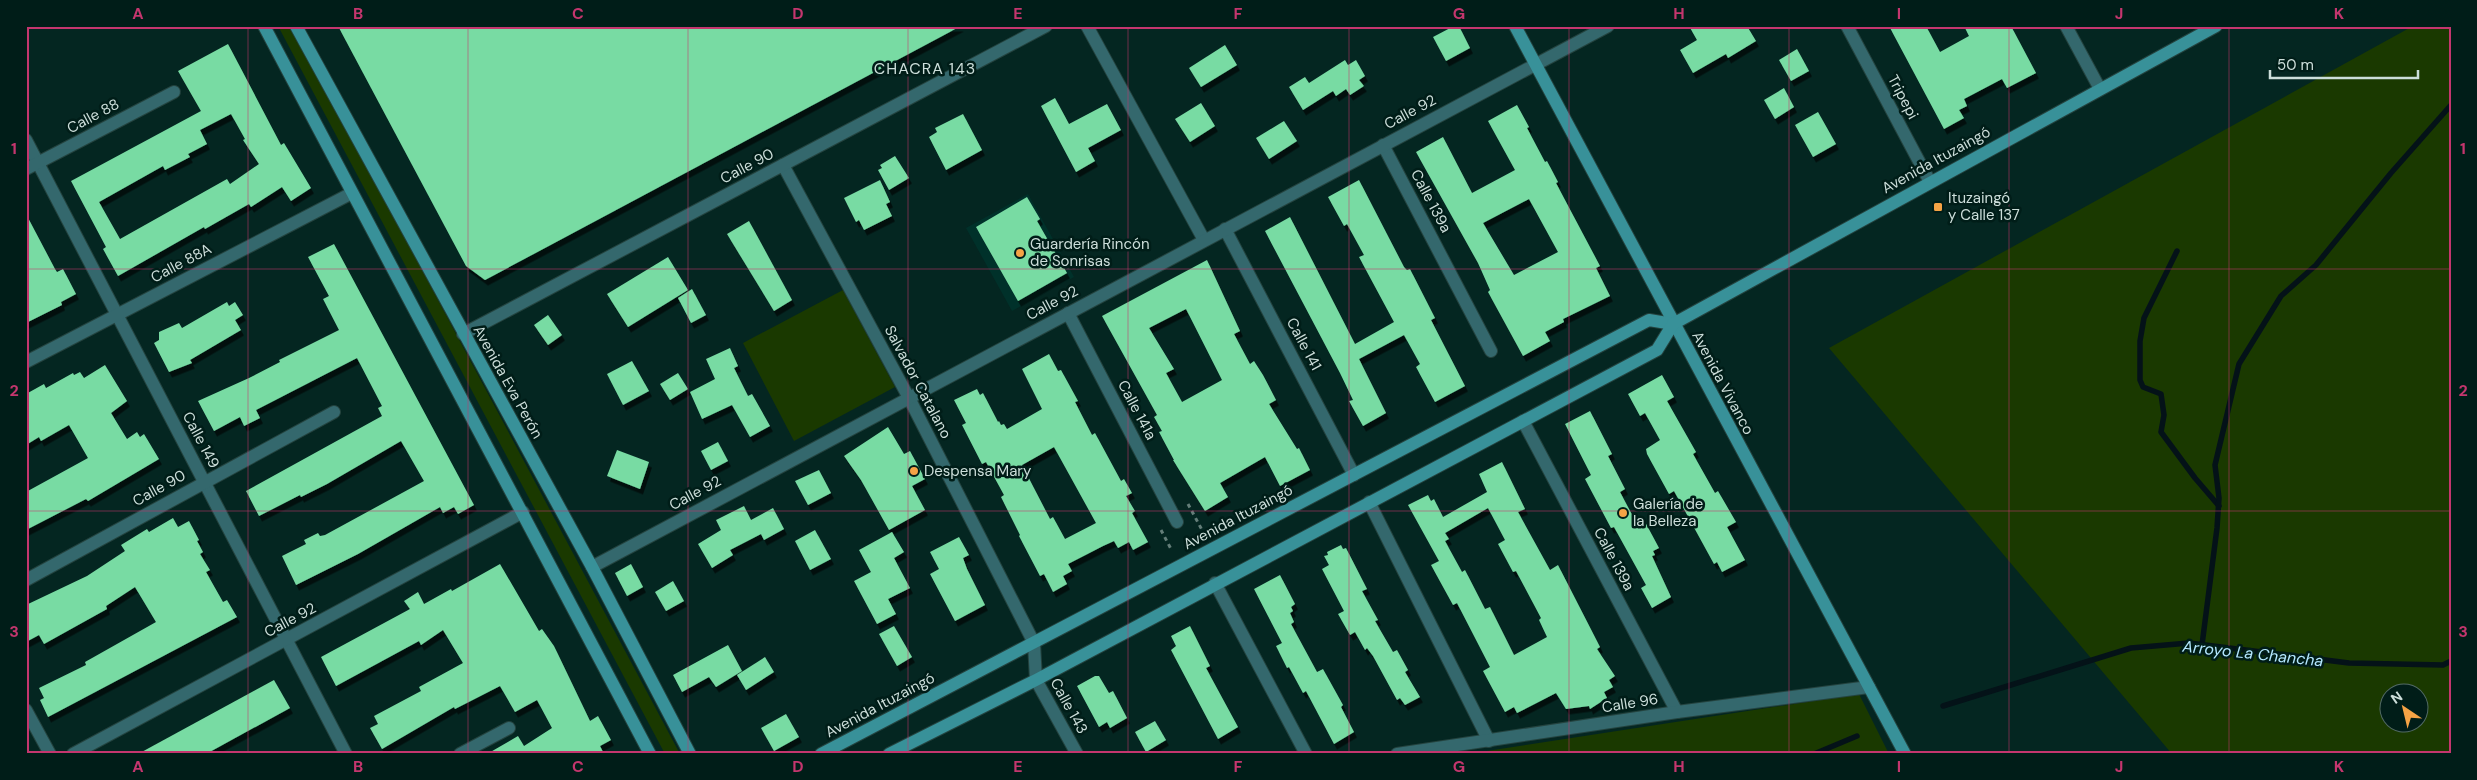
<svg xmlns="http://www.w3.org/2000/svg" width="2477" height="780" viewBox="0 0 2477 780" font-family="'DM Sans',sans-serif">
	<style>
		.built { fill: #00312a }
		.green { fill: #1a3900; fill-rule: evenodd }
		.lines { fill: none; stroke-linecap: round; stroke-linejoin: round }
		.stream { stroke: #041218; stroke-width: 5.5 }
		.building { fill: #78dba3; fill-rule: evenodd; filter: url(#shadow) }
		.street-casing { stroke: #24433f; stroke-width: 14 }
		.secondary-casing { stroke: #24433f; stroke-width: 14 }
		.path { stroke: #647e79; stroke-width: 3; stroke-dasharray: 4 4; stroke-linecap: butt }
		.street { stroke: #34686d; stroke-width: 12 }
		.secondary { stroke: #389199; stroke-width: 12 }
		.grid { fill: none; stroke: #c4366e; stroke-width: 1; stroke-opacity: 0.55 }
		.poi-dot { fill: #f5a345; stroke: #001d18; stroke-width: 2 }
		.labels { text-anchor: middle; stroke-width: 5; stroke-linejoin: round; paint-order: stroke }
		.street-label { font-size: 15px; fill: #ccdeda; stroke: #001d18 }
		.poi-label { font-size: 15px; fill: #ccdeda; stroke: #001d18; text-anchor: start }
		.neighbourhood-label { font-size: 16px; letter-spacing: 1px; fill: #ccdeda; stroke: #001d18 }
		.water-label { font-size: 16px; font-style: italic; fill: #b4e8ff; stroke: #001d18 }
		.neatline { fill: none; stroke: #c4366e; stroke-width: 2 }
		.grid-label { font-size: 16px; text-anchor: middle; font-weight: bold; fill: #c4366e }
	</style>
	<defs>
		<filter id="shadow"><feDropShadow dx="3" dy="5.5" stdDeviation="0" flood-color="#0009"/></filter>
	</defs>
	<rect width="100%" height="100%" fill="#042621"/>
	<path class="built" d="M1028,194L1074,277L1012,311L966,228Z"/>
	<g class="green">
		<path d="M278,26H292L680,754H665Z"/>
		<path d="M2413,26H2451V754H2172L1829,348ZM2390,692H2420V722H2390Z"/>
		<path d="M843,290L895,387L794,441L743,343Z"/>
		<path d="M1859,694L1889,754H1467Z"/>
	</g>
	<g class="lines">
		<g class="stream">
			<path d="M2177,251L2144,318L2140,341V380L2143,387L2161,394L2164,415L2161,432L2195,478L2219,506"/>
			<path d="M2202,645L2217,528L2219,498L2215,465L2239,364L2281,296L2316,265L2391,173L2451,105"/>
			<path d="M1943,706L2131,648L2189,643L2349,663L2443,665L2451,661"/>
			<path d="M1814,754L1857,736"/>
		</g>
	</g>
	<g class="building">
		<path d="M338,26H961L485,280L466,266Z"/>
		<path d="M1454,26H1459L1470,48L1446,61L1433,37Z"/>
		<path d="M1689,26H1747L1756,41L1728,58L1726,54L1693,73L1680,50L1697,40Z"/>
		<path d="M1889,26H1926L1940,52L1969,36L1964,26H2011L2036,73L2007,88L2002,79L1964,99L1967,106L1959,110L1964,118L1944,129Z"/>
		<path d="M228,44L281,145L284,143L311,188L291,201L282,187L251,207L249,204L205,229L204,227L118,276L103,249L106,247L71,181L201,111L178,71ZM231,114L245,139L243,140L259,164L230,184L227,179L120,239L99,202L163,166L165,170L190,157L188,154L207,144L200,130Z"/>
		<path d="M1225,45L1237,65L1201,87L1189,68Z"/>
		<path d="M1797,49L1809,71L1791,81L1779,60Z"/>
		<path d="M1345,60L1348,65L1356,60L1365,76L1359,80L1364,86L1350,95L1346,89L1336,96L1333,91L1303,110L1289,87L1305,77L1309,83Z"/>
		<path d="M1784,88L1794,107L1775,119L1764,100Z"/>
		<path d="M1055,98L1069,124L1107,104L1121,130L1088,148L1095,161L1076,172L1041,106Z"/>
		<path d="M1201,103L1215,126L1190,142L1175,119Z"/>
		<path d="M1517,105L1529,127L1527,128L1545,162L1547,161L1558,182L1556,183L1600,266L1596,268L1610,296L1563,319L1564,322L1545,332L1550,341L1523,356L1488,292L1490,290L1478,263L1416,152L1443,137L1472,193L1515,170L1488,121ZM1529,199L1558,252L1514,275L1483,223Z"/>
		<path d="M1818,112L1836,144L1813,157L1795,125Z"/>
		<path d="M963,114L982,150L946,170L929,137L937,132L935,128Z"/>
		<path d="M1284,121L1297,141L1269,159L1256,138Z"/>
		<path d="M895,156L909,178L889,190L878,170L882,168L880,165Z"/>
		<path d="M880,180L890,202L886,204L892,216L864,230L859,220L856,222L844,198Z"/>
		<path d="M1359,180L1404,267L1407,270L1410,269L1435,318L1431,320L1465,386L1435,402L1416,367L1420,364L1404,335L1359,359L1386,413L1363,426L1349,401L1353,400L1340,373L1265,231L1290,217L1355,344L1394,322L1359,257L1364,255L1347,224L1344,226L1328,197Z"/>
		<path d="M1027,197L1040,219L1037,221L1067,273L1018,301L976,227Z"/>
		<path d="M26,214L55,269L57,272L63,269L76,294L61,302L62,305L26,323Z"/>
		<path d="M749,221L792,300L774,311L727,234Z"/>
		<path d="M334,244L474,505L458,514L454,507L443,513L440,507L358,554L296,585L282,556L306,544L304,540L318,533L320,536L325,535L424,481L401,441L327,484L301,497L300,495L259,516L246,491L382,416L378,408L382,406L357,358L256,410L260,418L244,426L240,417L214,431L198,401L249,378L280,362L279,360L339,330L323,299L329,296L308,257Z"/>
		<path d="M668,257L688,290L628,327L607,294Z"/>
		<path d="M1207,260L1240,331L1234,334L1250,364L1254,361L1263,375L1276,400L1269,404L1297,449L1299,448L1310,470L1280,486L1265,457L1220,483L1228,497L1205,511L1173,460H1174L1159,432L1162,431L1154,417L1157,415L1102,316ZM1186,309L1222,380L1182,402L1166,373L1174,369L1149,328Z"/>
		<path d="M692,289L706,315L691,323L678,298Z"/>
		<path d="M227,302L229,306L235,302L243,315L235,320L241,330L190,360L192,363L169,372L154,343L159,340V332L179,323L182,328Z"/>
		<path d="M548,315L562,335L548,345L534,325Z"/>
		<path d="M730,348L738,366L734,368L748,396L752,394L770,426L750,437L732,405L702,419L690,392L715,379L706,359Z"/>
		<path d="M1049,354L1058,371L1061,370L1078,401L1075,402L1092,435L1095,433L1121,481L1124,479L1132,493L1126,496L1135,511L1132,513L1148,542L1133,550L1129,542L1118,548L1114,541L1103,546L1068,564L1072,571L1063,576L1067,584L1053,592L1044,574L1040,576L1019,536L1020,535L1001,497L1004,495L986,462L982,464L962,425L966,423L954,400L977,389L980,395L983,393L998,422L999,421L1001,425L1004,424L1007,429L1042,409L1022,369ZM1054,447L1096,523L1065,539L1053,517L1050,519L1022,465Z"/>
		<path d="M632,361L649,391L623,405L607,374Z"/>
		<path d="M105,365L127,401L111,413L127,439L137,432L140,437L144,434L159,459L88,501L86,499L26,530V492L88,458L69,425L41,441L39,437L26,445V394L44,384L46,388L73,373L74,375L80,372L84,378Z"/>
		<path d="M678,373L688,389L670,400L660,384Z"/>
		<path d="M1662,375L1674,397L1667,401L1696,452L1693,454L1715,493L1718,491L1736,522L1727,527L1745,560L1722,572L1717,562L1714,564L1674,491L1669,494L1647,454L1646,449L1660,440L1645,413L1640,416L1628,394Z"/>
		<path d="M1590,411L1612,454L1608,456L1625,489L1620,492L1637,524L1644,520L1659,548L1653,551L1655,555L1652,556L1671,597L1652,608L1641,588L1646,585L1614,527L1611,528L1585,479L1591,475L1565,424Z"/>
		<path d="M888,427L904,454L910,451L925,479L912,486L925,510L889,530L861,480L844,456Z"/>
		<path d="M718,442L728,461L711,470L701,451Z"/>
		<path d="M617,450L649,462L640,489L607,476Z"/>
		<path d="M1502,462L1525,509L1518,512L1550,570L1558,565L1600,647L1597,649L1615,676L1609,680L1613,687L1604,692L1607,698L1590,709L1589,706L1566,709L1556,693L1517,713L1514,707L1505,712L1483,671L1490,667L1457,603L1453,605L1431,565L1439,561L1408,505L1428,495L1431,501L1434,499L1443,517L1487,492L1479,474ZM1488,508L1505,540L1498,544L1513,572L1516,571L1541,618L1539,620L1547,637L1514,655L1490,607L1485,609L1465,570L1462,572L1445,541L1449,539L1445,533Z"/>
		<path d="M819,470L831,493L808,505L795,481Z"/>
		<path d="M744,506L751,520L773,508L784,529L764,540L761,534L730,550L733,555L712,568L698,544L721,530L716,520Z"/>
		<path d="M173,518L178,527L189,521L199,540L197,541L203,552L200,554L210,570L206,572L223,602L227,600L237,617L48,717L40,700L44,698L39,688L86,665L85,662L156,622L135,587L106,606L107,609L44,644L39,635L26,642V605L87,576L125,551L121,545L147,529L149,532Z"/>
		<path d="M815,530L831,559L810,570L795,541Z"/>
		<path d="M892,532L904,552L894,558L910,588L888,599L896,614L877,624L854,581L871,572L859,550Z"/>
		<path d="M959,537L969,555L963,558L967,569L985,605L955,621L930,574L939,569L930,552Z"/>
		<path d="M1341,545L1343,549L1346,548L1367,589L1362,591L1378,620L1375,621L1393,652L1397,650L1408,670L1405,672L1420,697L1405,705L1400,698L1397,700L1373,656L1367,648L1365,650L1355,632L1350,635L1338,614L1344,611L1322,569L1329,565L1324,556L1328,555L1327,552Z"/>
		<path d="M500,564L539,631L542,629L554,646L590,721L598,716L611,740L600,746L604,754H487L518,736L524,746L552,728L537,700L515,712L500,686L455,709L454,707L382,749L370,728L378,724L374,716L421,691L419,687L463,663L443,630L421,645L419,641L336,686L321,657L410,609L404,601L418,592L424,604L451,589L452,591Z"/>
		<path d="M631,564L643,587L627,596L615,573Z"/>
		<path d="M1280,575L1295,604L1291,607L1293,611L1290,613L1294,622L1291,624L1317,672L1323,669L1343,705L1341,707L1354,732L1334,744L1306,691L1303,693L1289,667L1287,668L1276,646L1282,643L1254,589Z"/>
		<path d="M673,581L684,601L666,611L655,592Z"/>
		<path d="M894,626L912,657L897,666L879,634Z"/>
		<path d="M1190,626L1210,666L1206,668L1238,727L1218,739L1171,650L1176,646L1171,636Z"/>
		<path d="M728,645L742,671L716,687L709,677L682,692L673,675Z"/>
		<path d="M765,657L774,672L746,690L737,675Z"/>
		<path d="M1095,676H1099L1109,693L1113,691L1127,718L1110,728L1107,722L1099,727L1077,686Z"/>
		<path d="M274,680L290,708L206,754H138Z"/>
		<path d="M786,714L799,737L774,751L761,728Z"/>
		<path d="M1155,721L1166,740L1146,752L1135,732Z"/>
	</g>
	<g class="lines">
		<defs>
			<g id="street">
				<path d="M1087,26L1204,240"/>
				<path d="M1847,26L1930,182"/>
				<path d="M2066,26L2100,89"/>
				<path d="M26,140L346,754"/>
				<path d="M1383,145L1491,351"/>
				<path d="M783,165L909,398L1034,643L1036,680L1077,754"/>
				<path d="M26,169L174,92"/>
				<path d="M1225,229L1354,475"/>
				<path d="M1068,313L1177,522"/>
				<path d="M463,334L1046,26"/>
				<path d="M26,362L352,193"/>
				<path d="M1523,421L1677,712"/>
				<path d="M1369,502L1489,741"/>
				<path d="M592,567L1608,26"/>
				<path d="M26,580L334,412"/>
				<path d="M1215,583L1306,754"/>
				<path d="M26,710L50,754"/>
				<path d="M73,754L523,512"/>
				<path d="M460,754L509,728"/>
				<path d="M1397,754L1677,712L1869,687"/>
			</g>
			<g id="secondary">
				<path d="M264,26L650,754"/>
				<path d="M296,26L592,567L690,754"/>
				<path d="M1515,26L1905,754"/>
				<path d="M821,754L1649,320L1673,324"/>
				<path d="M889,754L1036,680L1657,350L1673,324L2216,26"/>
			</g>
		</defs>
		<use href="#street" class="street-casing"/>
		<use href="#secondary" class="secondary-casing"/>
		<g class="path">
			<path d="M1188,504L1202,530"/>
			<path d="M1161,530L1171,549"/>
		</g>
		<use href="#street" class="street"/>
		<use href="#secondary" class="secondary"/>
	</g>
	<path class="grid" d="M248,26V754M468,26V754M688,26V754M908,26V754M1128,26V754M1349,26V754M1569,26V754M1789,26V754M2009,26V754M2229,26V754M26,269H2451M26,511H2451"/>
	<g class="poi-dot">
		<rect x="1933" y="202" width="10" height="10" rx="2.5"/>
		<circle cx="1020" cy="253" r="5"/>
		<circle cx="914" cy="471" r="5"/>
		<circle cx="1623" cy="513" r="5"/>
	</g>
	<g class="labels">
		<g class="street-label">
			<text transform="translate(1903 97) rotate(62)" y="5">Tripepi</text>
			<text transform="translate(1410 112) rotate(-28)" y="5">Calle 92</text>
			<text transform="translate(93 116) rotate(-28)" y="5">Calle 88</text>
			<text transform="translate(1936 160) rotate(-29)" y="5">Avenida Ituzaingó</text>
			<text transform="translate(747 166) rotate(-28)" y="5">Calle 90</text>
			<text transform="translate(1431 201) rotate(62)" y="5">Calle 139a</text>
			<text transform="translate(181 263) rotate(-28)" y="5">Calle 88A</text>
			<text transform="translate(1052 303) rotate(-28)" y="5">Calle 92</text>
			<text transform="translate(1304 344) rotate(62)" y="5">Calle 141</text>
			<text transform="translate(508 382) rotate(61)" y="5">Avenida Eva Perón</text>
			<text transform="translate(918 382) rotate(62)" y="5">Salvador Catalano</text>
			<text transform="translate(1723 383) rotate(62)" y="5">Avenida Vivanco</text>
			<text transform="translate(1137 410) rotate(62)" y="5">Calle 141a</text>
			<text transform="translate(201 440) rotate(62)" y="5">Calle 149</text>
			<text transform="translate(159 488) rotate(-29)" y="5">Calle 90</text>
			<text transform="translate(695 493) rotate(-28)" y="5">Calle 92</text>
			<text transform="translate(1238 517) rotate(-28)" y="5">Avenida Ituzaingó</text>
			<text transform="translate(1614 559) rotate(62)" y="5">Calle 139a</text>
			<text transform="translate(290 620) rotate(-28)" y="5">Calle 92</text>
			<text transform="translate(1630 703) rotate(-9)" y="5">Calle 96</text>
			<text transform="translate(880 705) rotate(-28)" y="5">Avenida Ituzaingó</text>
			<text transform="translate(1069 706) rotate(61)" y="5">Calle 143</text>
		</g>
		<g class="poi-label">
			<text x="1948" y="203">Ituzaingó<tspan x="1948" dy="17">y Calle 137</tspan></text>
			<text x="1030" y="249">Guardería Rincón<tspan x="1030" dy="17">de Sonrisas</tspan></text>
			<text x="924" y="476">Despensa Mary</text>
			<text x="1633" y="509">Galería de<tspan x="1633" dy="17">la Belleza</tspan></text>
		</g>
		<g class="neighbourhood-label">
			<text x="925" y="74">CHACRA 143</text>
		</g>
		<g class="water-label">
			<text transform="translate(2253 653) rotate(6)" y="6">Arroyo La Chancha</text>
		</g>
	</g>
	<rect width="2477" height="780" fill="none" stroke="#001d18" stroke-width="55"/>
	<g transform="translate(2404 708) rotate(325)"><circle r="24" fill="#001d18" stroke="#526a66"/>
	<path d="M0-4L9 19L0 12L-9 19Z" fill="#f5a345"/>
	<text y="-8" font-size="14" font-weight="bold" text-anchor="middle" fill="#ccdeda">N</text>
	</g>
	<path d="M2270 70v8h148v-8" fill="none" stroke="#ccdeda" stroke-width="2.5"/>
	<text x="2277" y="70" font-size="15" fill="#ccdeda" stroke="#001d18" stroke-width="4" paint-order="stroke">50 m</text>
	<rect x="28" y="28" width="2422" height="724" class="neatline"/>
	<g class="grid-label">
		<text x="138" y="19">A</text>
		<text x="358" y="19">B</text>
		<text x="578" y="19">C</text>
		<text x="798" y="19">D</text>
		<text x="1018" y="19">E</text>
		<text x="1238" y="19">F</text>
		<text x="1459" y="19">G</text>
		<text x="1679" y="19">H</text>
		<text x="1899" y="19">I</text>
		<text x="2119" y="19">J</text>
		<text x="2339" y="19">K</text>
		<text x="14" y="154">1</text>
		<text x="2463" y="154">1</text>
		<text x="14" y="396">2</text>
		<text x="2463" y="396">2</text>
		<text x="14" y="637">3</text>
		<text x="2463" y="637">3</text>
		<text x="138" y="772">A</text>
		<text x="358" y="772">B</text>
		<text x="578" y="772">C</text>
		<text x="798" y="772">D</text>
		<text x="1018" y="772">E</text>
		<text x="1238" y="772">F</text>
		<text x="1459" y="772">G</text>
		<text x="1679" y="772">H</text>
		<text x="1899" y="772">I</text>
		<text x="2119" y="772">J</text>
		<text x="2339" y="772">K</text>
	</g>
</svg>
